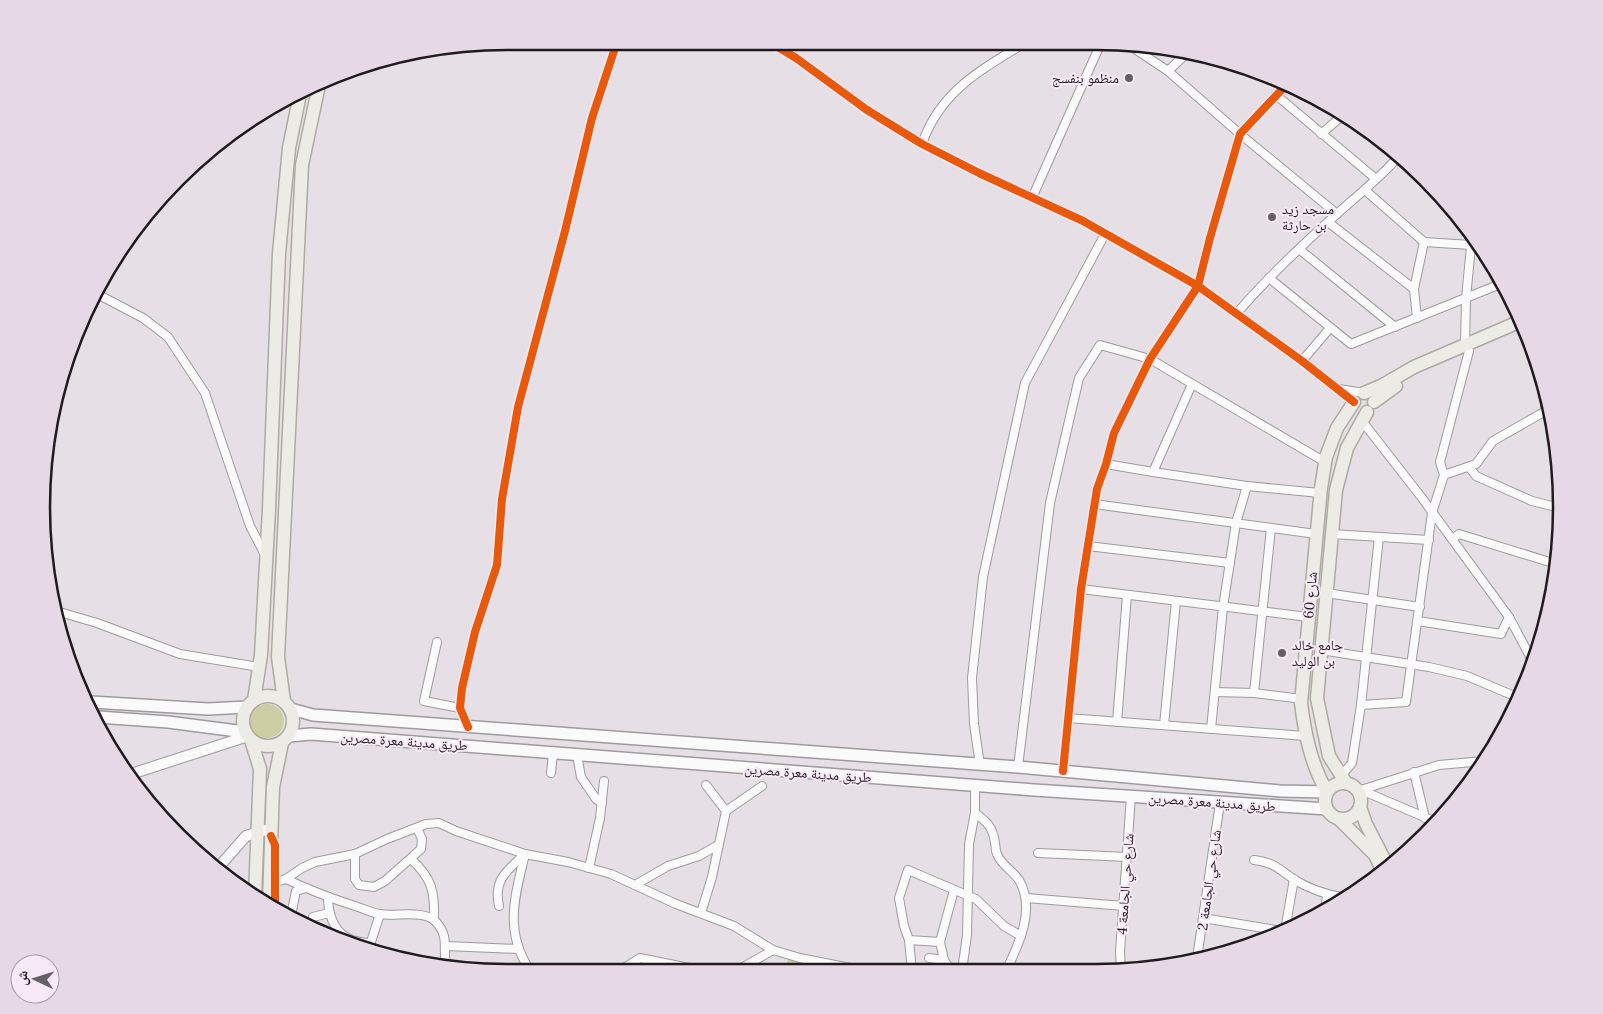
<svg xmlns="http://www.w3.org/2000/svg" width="1603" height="1014" viewBox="0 0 1603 1014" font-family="Lora,'Noto Naskh Arabic',serif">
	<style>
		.green { fill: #cecea5 }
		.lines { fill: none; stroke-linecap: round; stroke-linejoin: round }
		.minor-casing { stroke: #9e9a9e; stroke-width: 10 }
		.tertiary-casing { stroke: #9e9a9e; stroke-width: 12 }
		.secondary-casing { stroke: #9e9a9e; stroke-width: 14 }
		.primary-casing { stroke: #adaba1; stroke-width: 15 }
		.minor { stroke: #fbfafb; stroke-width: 8 }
		.tertiary { stroke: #fbfafb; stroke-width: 10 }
		.secondary { stroke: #fbfafb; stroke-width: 11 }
		.primary { stroke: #ecebe5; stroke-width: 12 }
		.cycleway-casing { stroke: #f7e9f6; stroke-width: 11 }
		.cycleway { stroke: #e8590c; stroke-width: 8 }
		.poi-dot { fill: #656065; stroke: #f7e9f6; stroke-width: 2 }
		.labels { text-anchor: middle; stroke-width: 4; stroke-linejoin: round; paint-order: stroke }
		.poi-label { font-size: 14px; fill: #201b1f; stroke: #f7e9f6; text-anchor: start }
		.street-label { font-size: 14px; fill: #201b1f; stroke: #f7e9f6 }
		.rim { fill: none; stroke: #201b1f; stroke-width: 2.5 }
	</style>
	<rect width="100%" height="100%" fill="#e6e0e6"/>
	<g class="green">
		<circle cx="267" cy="721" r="17"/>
		<path d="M788,957L841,970H786Z"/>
	</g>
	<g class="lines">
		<defs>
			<g id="minor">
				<path d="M771,43L796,58L867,110L922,144L979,173L1083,221L1198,286L1302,361L1354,402"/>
				<path d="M1129,45L1168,71L1240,134L1337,214"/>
				<path d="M1168,71L1187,53"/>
				<path d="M1276,95L1376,179"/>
				<path d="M1321,134L1342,116"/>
				<path d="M922,144C940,92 979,71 1023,44"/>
				<path d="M1397,159L1428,182"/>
				<path d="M1365,190L1424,242L1471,245"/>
				<path d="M1032,198L1100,45"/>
				<path d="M1328,222L1414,289L1417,318"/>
				<path d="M1299,249L1395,327"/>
				<path d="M1269,278L1351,344L1503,283"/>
				<path d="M1414,289L1424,242"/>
				<path d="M99,295L143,318L168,337L205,393L250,526L264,553"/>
				<path d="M1237,313C1268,277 1302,245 1338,213C1358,195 1381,177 1399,156"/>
				<path d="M1465,344L1466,298L1472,236"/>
				<path d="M1302,361L1330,328"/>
				<path d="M1192,384L1153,472L1247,486L1320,493"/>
				<path d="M1339,389L1364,393"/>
				<path d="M1545,411V393"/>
				<path d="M1362,421L1422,498L1509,617L1533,662"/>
				<path d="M1106,464L1153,472"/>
				<path d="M1469,467L1476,476L1532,501L1560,508"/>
				<path d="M1444,475L1440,462L1469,351"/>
				<path d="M1094,504L1316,534"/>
				<path d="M1332,534L1429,540"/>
				<path d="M1452,539L1459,534L1556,564"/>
				<path d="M1088,546L1230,563"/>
				<path d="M1081,589L1308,617"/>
				<path d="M1326,593L1420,607"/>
				<path d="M56,614L63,613L97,623L180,654L259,667"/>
				<path d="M1418,621L1501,634L1509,617"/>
				<path d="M437,642L424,701L460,708"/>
				<path d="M1321,650L1429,667L1467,676L1519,698"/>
				<path d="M1215,692L1254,693L1302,699"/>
				<path d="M1254,693L1271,528"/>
				<path d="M1361,705L1406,702L1432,513L1444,475L1476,464L1493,441L1549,409"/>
				<path d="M1068,718L1305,736"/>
				<path d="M1117,722L1127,595"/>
				<path d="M1164,725L1176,601"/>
				<path d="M468,727L460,708L462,688L475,632L497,565L502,499L518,407L565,231L592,118L617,42"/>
				<path d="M1211,729L1223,607L1236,523L1247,486"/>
				<path d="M577,755L581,777L596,799L602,803"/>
				<path d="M980,765L974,724L972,678L983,577L1025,383L1105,234"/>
				<path d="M1018,767L1050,503L1079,378L1100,345L1150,359L1325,462"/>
				<path d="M1063,771L1081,589L1097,489L1106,464L1114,433L1150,359L1198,286L1210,238L1240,134L1287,84"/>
				<path d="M1414,772L1425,818"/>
				<path d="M551,773L553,753"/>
				<path d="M1341,776L1352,763L1361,705L1379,537"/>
				<path d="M706,785L726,811"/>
				<path d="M1352,785L1361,790L1439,765L1484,761"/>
				<path d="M1361,790L1436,822"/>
				<path d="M975,813C987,822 993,827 995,843C996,847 995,850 997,854C1001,865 1013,871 1019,880C1036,909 1019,944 1006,971"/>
				<path d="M1038,853L1128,857"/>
				<path d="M355,854V879L359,885L374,887L385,881L421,849L422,839L417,828"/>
				<path d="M525,854C515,896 504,930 529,969"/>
				<path d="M411,859C432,878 435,892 434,920"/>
				<path d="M1254,860C1276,863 1278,869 1295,880C1311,890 1328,895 1346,898"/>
				<path d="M589,868L600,818L604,781"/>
				<path d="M286,879C309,890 333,899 358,907C365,909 372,913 380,914C395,917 424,909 436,922C451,938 441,951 447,969"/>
				<path d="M270,884L286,879L302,868L315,862L355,854L387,839L426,824L439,823L456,831L525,854L568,862L611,874L676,904L734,926L773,950L800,958L865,971"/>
				<path d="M635,885L668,866L699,856L718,845"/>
				<path d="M328,897C328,912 333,931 348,938C354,942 363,942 371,944"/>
				<path d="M1026,898L1124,906"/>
				<path d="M499,906C493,879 508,870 525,854"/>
				<path d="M1325,912L1327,895"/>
				<path d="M701,913L712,877L726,811L762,786"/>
				<path d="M291,915L296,891L306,888"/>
				<path d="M313,917L329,913"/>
				<path d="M1203,918L1282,931"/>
				<path d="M1285,930L1294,879"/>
				<path d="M909,940L904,926L899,898L908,870L976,899L1004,926L1021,936"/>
				<path d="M940,942L954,890"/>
				<path d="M446,946L519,949"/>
				<path d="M369,948L380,914"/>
				<path d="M929,958L944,960"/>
				<path d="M1197,958L1220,803"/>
				<path d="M621,970L640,958L699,970"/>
				<path d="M738,970L773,950"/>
				<path d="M912,971L909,940L940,942L944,960L951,971"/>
				<path d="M962,971L967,935L969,844L975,813V786"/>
				<path d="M1121,972L1120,951L1131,796"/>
			</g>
			<g id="tertiary">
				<path d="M128,775L248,736"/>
				<path d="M217,869L246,836L265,830"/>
			</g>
			<g id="secondary">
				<path d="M91,702L208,709L247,707"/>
				<path d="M291,709L313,715L1018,767L1280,791L1327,792"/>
				<path d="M98,717L168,722L245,732"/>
				<path d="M289,736L311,734L1034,790L1327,809"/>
			</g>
			<g id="primary">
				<path d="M1364,393L1381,386L1414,367L1521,321"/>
				<path d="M1374,402L1396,386"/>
				<circle cx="268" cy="721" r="25"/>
				<path d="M254,700L261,655L269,509L279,253L289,148L300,94"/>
				<path d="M284,701L278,657L302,165L319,85"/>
				<path d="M251,740L260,769L255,895"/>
				<path d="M1346,783L1329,756L1317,698L1336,490L1347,448L1367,412"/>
				<circle cx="1343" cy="801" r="18"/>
				<path d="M1327,792C1311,764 1305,735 1301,703L1321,488L1326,457L1337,428L1354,402"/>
				<path d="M1360,807L1366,824L1384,859"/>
				<path d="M1339,819L1375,855L1383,872"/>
				<path d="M269,903L273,787L282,743"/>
			</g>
		</defs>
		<use href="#minor" class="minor-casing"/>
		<use href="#tertiary" class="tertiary-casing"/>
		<use href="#secondary" class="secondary-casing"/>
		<use href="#primary" class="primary-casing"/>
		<use href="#minor" class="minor"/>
		<use href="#tertiary" class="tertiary"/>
		<use href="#secondary" class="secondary"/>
		<use href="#primary" class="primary"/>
		<defs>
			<g id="cycleway">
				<path d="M771,43L796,58L867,110L922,144L979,173L1083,221L1198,286L1302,361L1354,402"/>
				<path d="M468,727L460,708L462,688L475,632L497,565L502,499L518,407L565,231L592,118L617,42"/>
				<path d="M1063,771L1081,589L1097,489L1106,464L1114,433L1150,359L1198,286L1210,238L1240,134L1287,84"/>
				<path d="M271,836L275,845V906"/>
			</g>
		</defs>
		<use href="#cycleway" class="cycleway-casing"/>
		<use href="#cycleway" class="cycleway"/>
	</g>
	<g class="poi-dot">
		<circle cx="1129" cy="78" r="5"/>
		<circle cx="1272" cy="217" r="5"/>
		<circle cx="1282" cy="653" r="5"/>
	</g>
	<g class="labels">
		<g class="poi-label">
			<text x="1119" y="83" text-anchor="end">منظمو بنفسج</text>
			<text x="1282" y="214">مسجد زيد<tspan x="1282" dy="16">بن حارثة</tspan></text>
			<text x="1292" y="650">جامع خالد<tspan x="1292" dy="16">بن الوليد</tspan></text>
		</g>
		<g class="street-label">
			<text transform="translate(1310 595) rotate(-85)" y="5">شارع 60</text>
			<text transform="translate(404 741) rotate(4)" y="5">طريق مدينة معرة مصرين</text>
			<text transform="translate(808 773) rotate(4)" y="5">طريق مدينة معرة مصرين</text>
			<text transform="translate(1212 802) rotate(4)" y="5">طريق مدينة معرة مصرين</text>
			<text transform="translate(1209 880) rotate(-82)" y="5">شارع حي الجامعة 2</text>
			<text transform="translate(1125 884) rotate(-86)" y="5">شارع حي الجامعة 4</text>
		</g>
	</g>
	<path d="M0 0H1603V1014H0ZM507 50H1096A457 457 0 0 1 1553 507V507A457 457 0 0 1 1096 964H507A457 457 0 0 1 50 507V507A457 457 0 0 1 507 50Z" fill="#e6d9e5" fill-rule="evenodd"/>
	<path class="rim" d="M507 50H1096A457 457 0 0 1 1553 507V507A457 457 0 0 1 1096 964H507A457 457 0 0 1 50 507V507A457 457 0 0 1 507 50Z"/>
	<g transform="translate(35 979) rotate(274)"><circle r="24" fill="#f7e9f6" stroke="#a197a0"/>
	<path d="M0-4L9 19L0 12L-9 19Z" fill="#656065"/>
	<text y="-8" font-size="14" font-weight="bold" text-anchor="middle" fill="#201b1f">ش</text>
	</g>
</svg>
